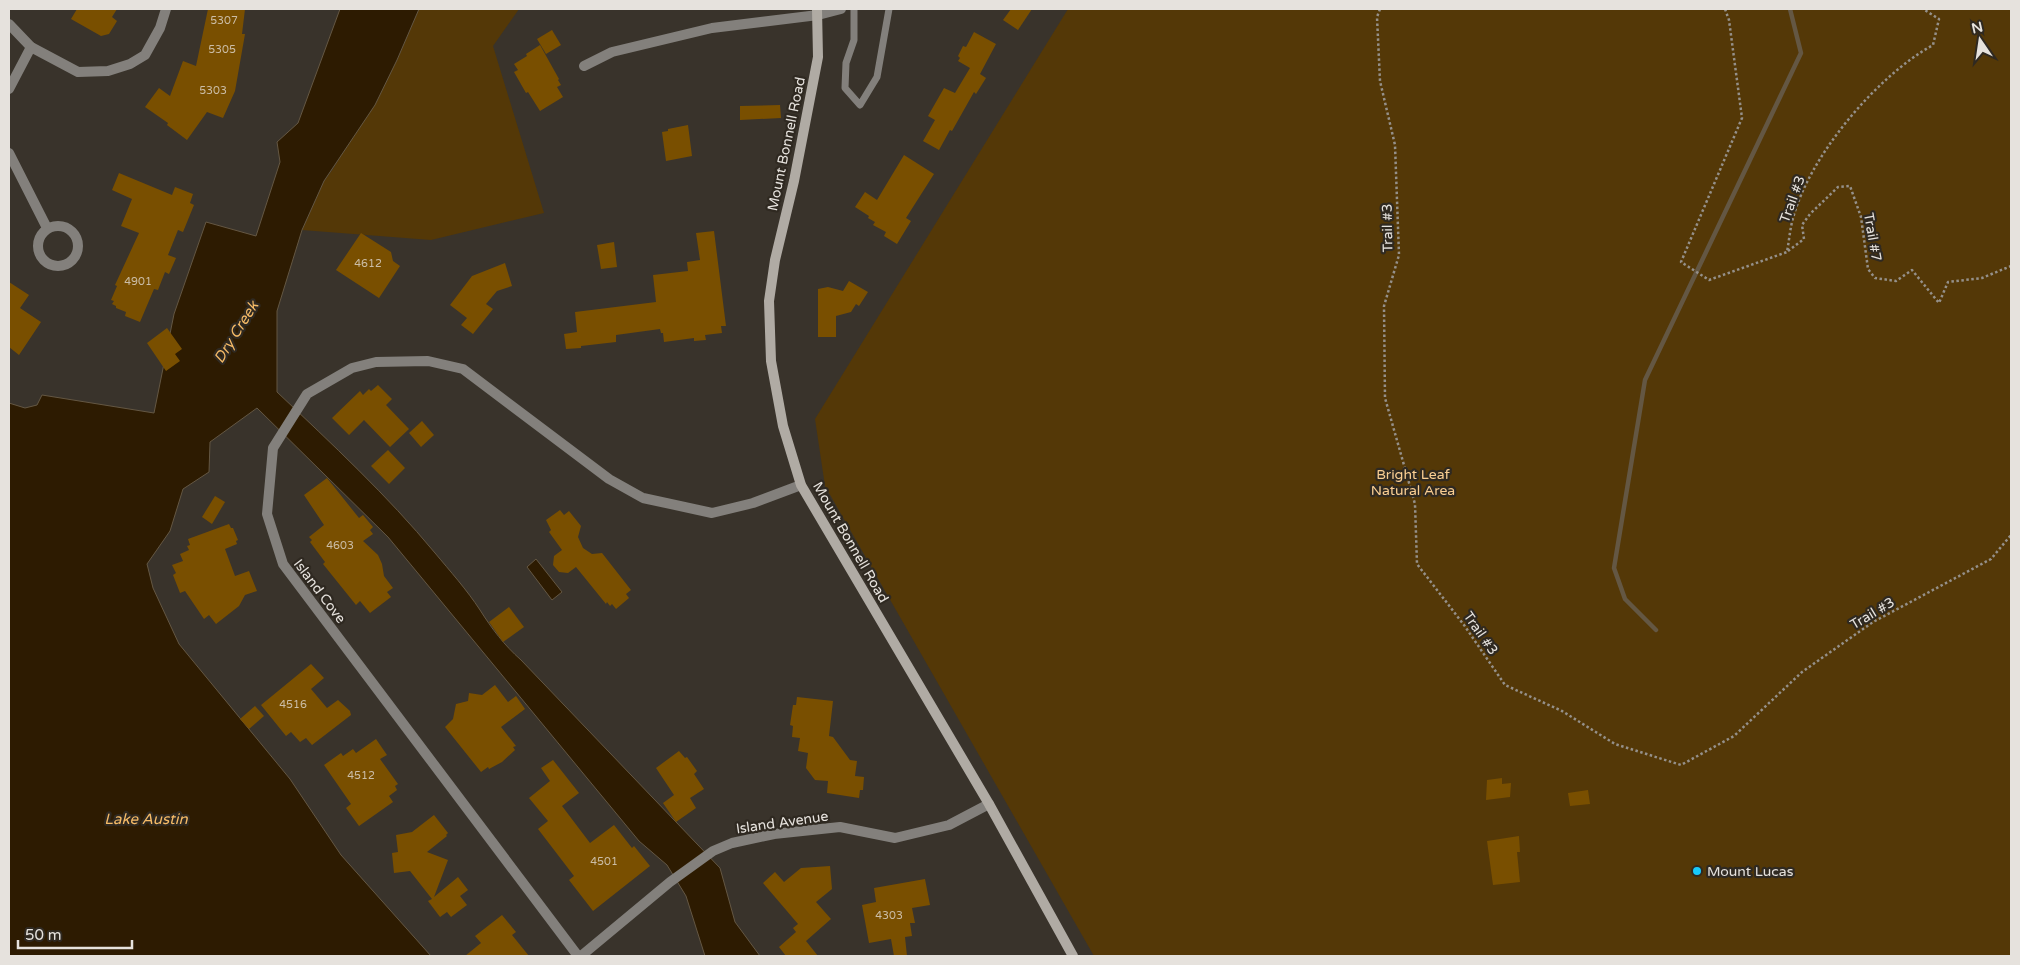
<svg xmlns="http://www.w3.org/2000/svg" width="2020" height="965" viewBox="0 0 2020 965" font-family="'Varela Round',sans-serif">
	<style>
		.green { fill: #543807 }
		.water { fill: #2d1b01; stroke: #645743 }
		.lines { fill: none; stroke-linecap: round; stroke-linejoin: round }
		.stream { stroke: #645743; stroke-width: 4.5 }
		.building { fill: #794f00 }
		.path { stroke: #95908a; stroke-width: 2.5; stroke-dasharray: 2.5 2.5; stroke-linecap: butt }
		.lane { stroke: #83807c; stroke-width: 7 }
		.street { stroke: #83807c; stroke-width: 10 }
		.secondary { stroke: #b0aba4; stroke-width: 10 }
		.poi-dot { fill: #17cafb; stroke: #2f2921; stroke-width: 2 }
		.labels { text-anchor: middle; stroke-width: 4.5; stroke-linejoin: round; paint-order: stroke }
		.number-label { font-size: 11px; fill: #cbbda6 }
		.street-label { font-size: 14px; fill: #e6e2dd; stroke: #2f2921 }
		.park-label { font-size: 14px; fill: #face92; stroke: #2f2921 }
		.poi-label { font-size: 14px; fill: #e6e2dd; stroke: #2f2921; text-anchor: start }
		.water-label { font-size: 15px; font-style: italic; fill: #f6bb67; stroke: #2f2921 }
	</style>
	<rect width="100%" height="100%" fill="#39332b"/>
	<g class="green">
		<path d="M419,9H519L493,46L544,213L431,240L302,230L324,181L333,169L397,60Z"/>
		<path d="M1068,9H2011V956H1094L825,486L815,419Z"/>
	</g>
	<g class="water">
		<path d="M340,9H419L397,60L375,105L324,181L302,230L277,311V392C332,444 387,495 435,553C450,571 467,590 480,610C492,629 504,645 521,660L720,868L735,922L760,956H705L686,896L667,865L639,841L388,537L257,408L210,442L209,472L183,489L170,531L147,564L153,588L179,644L290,779L341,855L431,956H9V403L25,408L37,405L42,395L154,413L174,314L206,222L256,236L280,162L277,142L298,123Z"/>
		<path d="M536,559L562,592L552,600L527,567Z"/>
	</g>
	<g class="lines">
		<path class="stream" d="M1656,630L1625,599L1614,568L1645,380L1801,53L1790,9"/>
	</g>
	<g class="building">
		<path d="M77,9H117L112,17L117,21L109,34L101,36L71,19Z"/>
		<path d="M208,9H245L242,34H245L235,91L223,118L207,112L187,140L167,125L168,123L145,107L159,88L170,96L183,61L196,66Z"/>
		<path d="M1011,9H1032L1018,30L1003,20Z"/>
		<path d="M552,30L561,45L546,54L537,39Z"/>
		<path d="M974,32L996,44L980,74L986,78L976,94L974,92L952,131L950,130L939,150L923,141L935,120L928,116L944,88L955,93L970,68L958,61L960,58L958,56L963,46L966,47Z"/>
		<path d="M540,45L559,79L558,80L561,85L557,87L563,97L540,111L528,92L526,93L514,72L518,70L514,64L527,56L526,54Z"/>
		<path d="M780,105L781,118L740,120V106Z"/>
		<path d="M688,125L692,156L666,161L662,132L668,131V129Z"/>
		<path d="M904,155L934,174L906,218L911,221L897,244L884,236L886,232L873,225L875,222L868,218L869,216L855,207L865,192L877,200Z"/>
		<path d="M119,173L172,195L175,187L193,194L190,203L194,205L183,232L178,230L168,255L176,258L169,274L165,272L158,290L154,289L140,322L125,316L126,312L116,308V306L112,304L114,301L111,300L117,286L115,285L139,233L121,226L132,199L112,190Z"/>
		<path d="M714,231L726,326H721L722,333L705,335L706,340L694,341V338L664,342L663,333H661L660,329L616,335V342L581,346V348L566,349L564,334L577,332L575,312L656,302L653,275L688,271L687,262L700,260L696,233Z"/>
		<path d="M361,233L391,252L393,261L400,266L379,298L336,270Z"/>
		<path d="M614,242L617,267L601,269L597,245Z"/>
		<path d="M505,263L512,286L497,291L486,304L493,309L473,334L461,325L467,318L450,305L472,276Z"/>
		<path d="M849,281L868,292L859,306L856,304L851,312L836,316V337H818V289L828,287L843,291Z"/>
		<path d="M9,282L29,295L20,308L41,322L19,355L9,347Z"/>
		<path d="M167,328L182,349L175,354L180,361L166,371L147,343Z"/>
		<path d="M378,385L392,399L386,405L409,429L390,447L364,420L349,435L332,418L360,391L363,395L369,389L371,391Z"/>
		<path d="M422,421L434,435L421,447L409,433Z"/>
		<path d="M388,450L405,468L389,484L371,466Z"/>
		<path d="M327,478L359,518L363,515L373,527L370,530L373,534L363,541L378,555L382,564L384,576L393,588L387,592L391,597L370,613L360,601L356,605L323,564L325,562L310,542L312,540L309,537L324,525L304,495Z"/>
		<path d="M215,496L225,502L212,524L202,517Z"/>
		<path d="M560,510L564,515L569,511L581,526L578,537L583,548L592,554L602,553L631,590L626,594L629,598L616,609L612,604L610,606L607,602L606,604L576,567L568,573L559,572L553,565L554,556L562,550L549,532L551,530L546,520Z"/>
		<path d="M229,524L231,528H233L238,540L236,541L237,544L225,549L235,576L249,571L257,591L245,595L239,606L216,624L209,615L204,619L185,591L180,593L173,575L176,573L172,565L183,561L180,554L189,550L187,546L190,545L188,539Z"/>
		<path d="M509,607L524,627L503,642L489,622Z"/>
		<path d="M311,664L324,678L311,689L327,708L338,700L350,711L351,715L312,745L306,738L300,742L291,732L286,736L261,705Z"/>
		<path d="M495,685L508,702L516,696L525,709L501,727L516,746L513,747L515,750L502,762L489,769L488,767L481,772L445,727L453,719L456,704L468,701L469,693L482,695Z"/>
		<path d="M797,697L833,701L829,736L833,737L850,760L857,761L855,776L864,777L863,790H860L859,798L827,793L828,781L815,780L806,768L808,753L798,751L800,738L792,737L793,726L790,725L793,705H796Z"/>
		<path d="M255,706L264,716L249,729L240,719Z"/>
		<path d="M376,739L387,755L380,759L398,784L395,786L397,790L389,796L393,802L359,826L346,808L351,804L324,765L341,753L343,756L353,749L356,753Z"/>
		<path d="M679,751L685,758L687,757L697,771L694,774L704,789L690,798L696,808L676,822L663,803L674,795L656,768Z"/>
		<path d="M553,760L579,793L562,806L590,843L614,825L632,848L634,846L650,866L593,911L569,880L574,876L538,829L548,821L529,798L550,781L541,768Z"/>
		<path d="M1502,778V784L1511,783L1510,797L1486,800L1487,780Z"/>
		<path d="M1588,790L1590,804L1570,806L1568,793Z"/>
		<path d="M434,815L448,833L446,835L447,836L427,852L448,860L434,897L458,877L468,890L460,896L467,905L451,917L447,912L440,917L428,901L432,899L410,871L394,873L392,853L398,852L396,835L412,832Z"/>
		<path d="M1519,836L1520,852H1517L1520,882L1493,885L1487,841Z"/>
		<path d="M830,866L832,889L816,902L831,919L806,941L818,956H786L779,947L796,932L793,928L798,924L763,883L775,872L784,882L801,868Z"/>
		<path d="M925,879L930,905L912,908L915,923H910L912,936L905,937L907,956H894L891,939L869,943L862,905L876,902L874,888Z"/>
		<path d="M502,915L516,932L512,935L529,956H465L481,943L475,936Z"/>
	</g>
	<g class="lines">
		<g class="path">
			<path d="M1380,9L1377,17L1380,81L1395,145L1399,255L1384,306L1385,398L1415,504L1417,564L1464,625L1505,685L1562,711L1615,744L1681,765L1734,736L1802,672L1873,622L1991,559L2011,535"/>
			<path d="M1725,9L1729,20L1742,118L1681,262L1709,280L1787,252C1789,241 1790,229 1793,218C1810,155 1877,76 1933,45L1939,19L1923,9"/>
			<path d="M1788,251L1804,239L1802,225L1810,214L1838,187L1850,186L1861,217L1868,269L1875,278L1896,281L1912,270L1939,303L1948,282L1982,278L2011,266"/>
		</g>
		<path class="lane" d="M854,9V40L846,63L845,88L860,105L877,77L889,9"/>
		<g class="street">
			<path d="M9,24L31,47L78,72L108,71L130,64L145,55L160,28L166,9"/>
			<path d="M584,66L612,52L712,28L818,15L841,9"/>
			<path d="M9,89L31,47"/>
			<path d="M9,153L47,228"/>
			<circle cx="58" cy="246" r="20"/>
			<path d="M578,956L283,564L267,514L273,448L307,394L352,368L376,362L428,361L463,369L609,479L643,498L712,513L753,503L801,485"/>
			<path d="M581,956L670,882L713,851L732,843L774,834L840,827L895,838L949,825L989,804"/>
		</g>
		<path class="secondary" d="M817,9L818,57L794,181L775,260L769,301L771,361L783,426L801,485L989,804L1073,956"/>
	</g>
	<circle class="poi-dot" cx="1697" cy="871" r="5"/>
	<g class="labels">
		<g class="number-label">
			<text x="224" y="24">5307</text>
			<text x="222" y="53">5305</text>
			<text x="213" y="94">5303</text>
			<text x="368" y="267">4612</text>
			<text x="138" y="285">4901</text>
			<text x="340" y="549">4603</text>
			<text x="293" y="708">4516</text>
			<text x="361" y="779">4512</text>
			<text x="604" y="865">4501</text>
			<text x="889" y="919">4303</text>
		</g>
		<g class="street-label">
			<text transform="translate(786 144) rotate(-78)" y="5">Mount Bonnell Road</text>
			<text transform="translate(1792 199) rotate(-70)" y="5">Trail #3</text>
			<text transform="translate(1387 228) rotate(-91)" y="5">Trail #3</text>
			<text transform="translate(1873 237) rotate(80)" y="5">Trail #7</text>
			<text transform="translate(851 542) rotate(60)" y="5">Mount Bonnell Road</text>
			<text transform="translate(320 591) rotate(53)" y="5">Island Cove</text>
			<text transform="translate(1872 613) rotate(-31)" y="5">Trail #3</text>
			<text transform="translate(1481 633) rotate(55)" y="5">Trail #3</text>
			<text transform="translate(782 822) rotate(-8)" y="5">Island Avenue</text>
		</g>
		<g class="park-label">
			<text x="1413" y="479">Bright Leaf<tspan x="1413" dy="16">Natural Area</tspan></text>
		</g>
		<g class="poi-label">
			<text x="1707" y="876">Mount Lucas</text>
		</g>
		<g class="water-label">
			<text transform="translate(236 332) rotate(-58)" y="5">Dry Creek</text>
			<text x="146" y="824">Lake Austin</text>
		</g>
	</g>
	<rect width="2020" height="965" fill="none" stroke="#e6e2dd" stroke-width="20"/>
	<g transform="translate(1980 40) rotate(347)" stroke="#2f2921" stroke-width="4" paint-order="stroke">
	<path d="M0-4L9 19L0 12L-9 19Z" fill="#e6e2dd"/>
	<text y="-8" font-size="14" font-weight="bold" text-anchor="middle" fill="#e6e2dd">N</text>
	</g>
	<path d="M18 940v8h114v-8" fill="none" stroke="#e6e2dd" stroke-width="2.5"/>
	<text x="25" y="940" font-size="15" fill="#e6e2dd" stroke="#2f2921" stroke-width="4" paint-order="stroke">50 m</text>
</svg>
